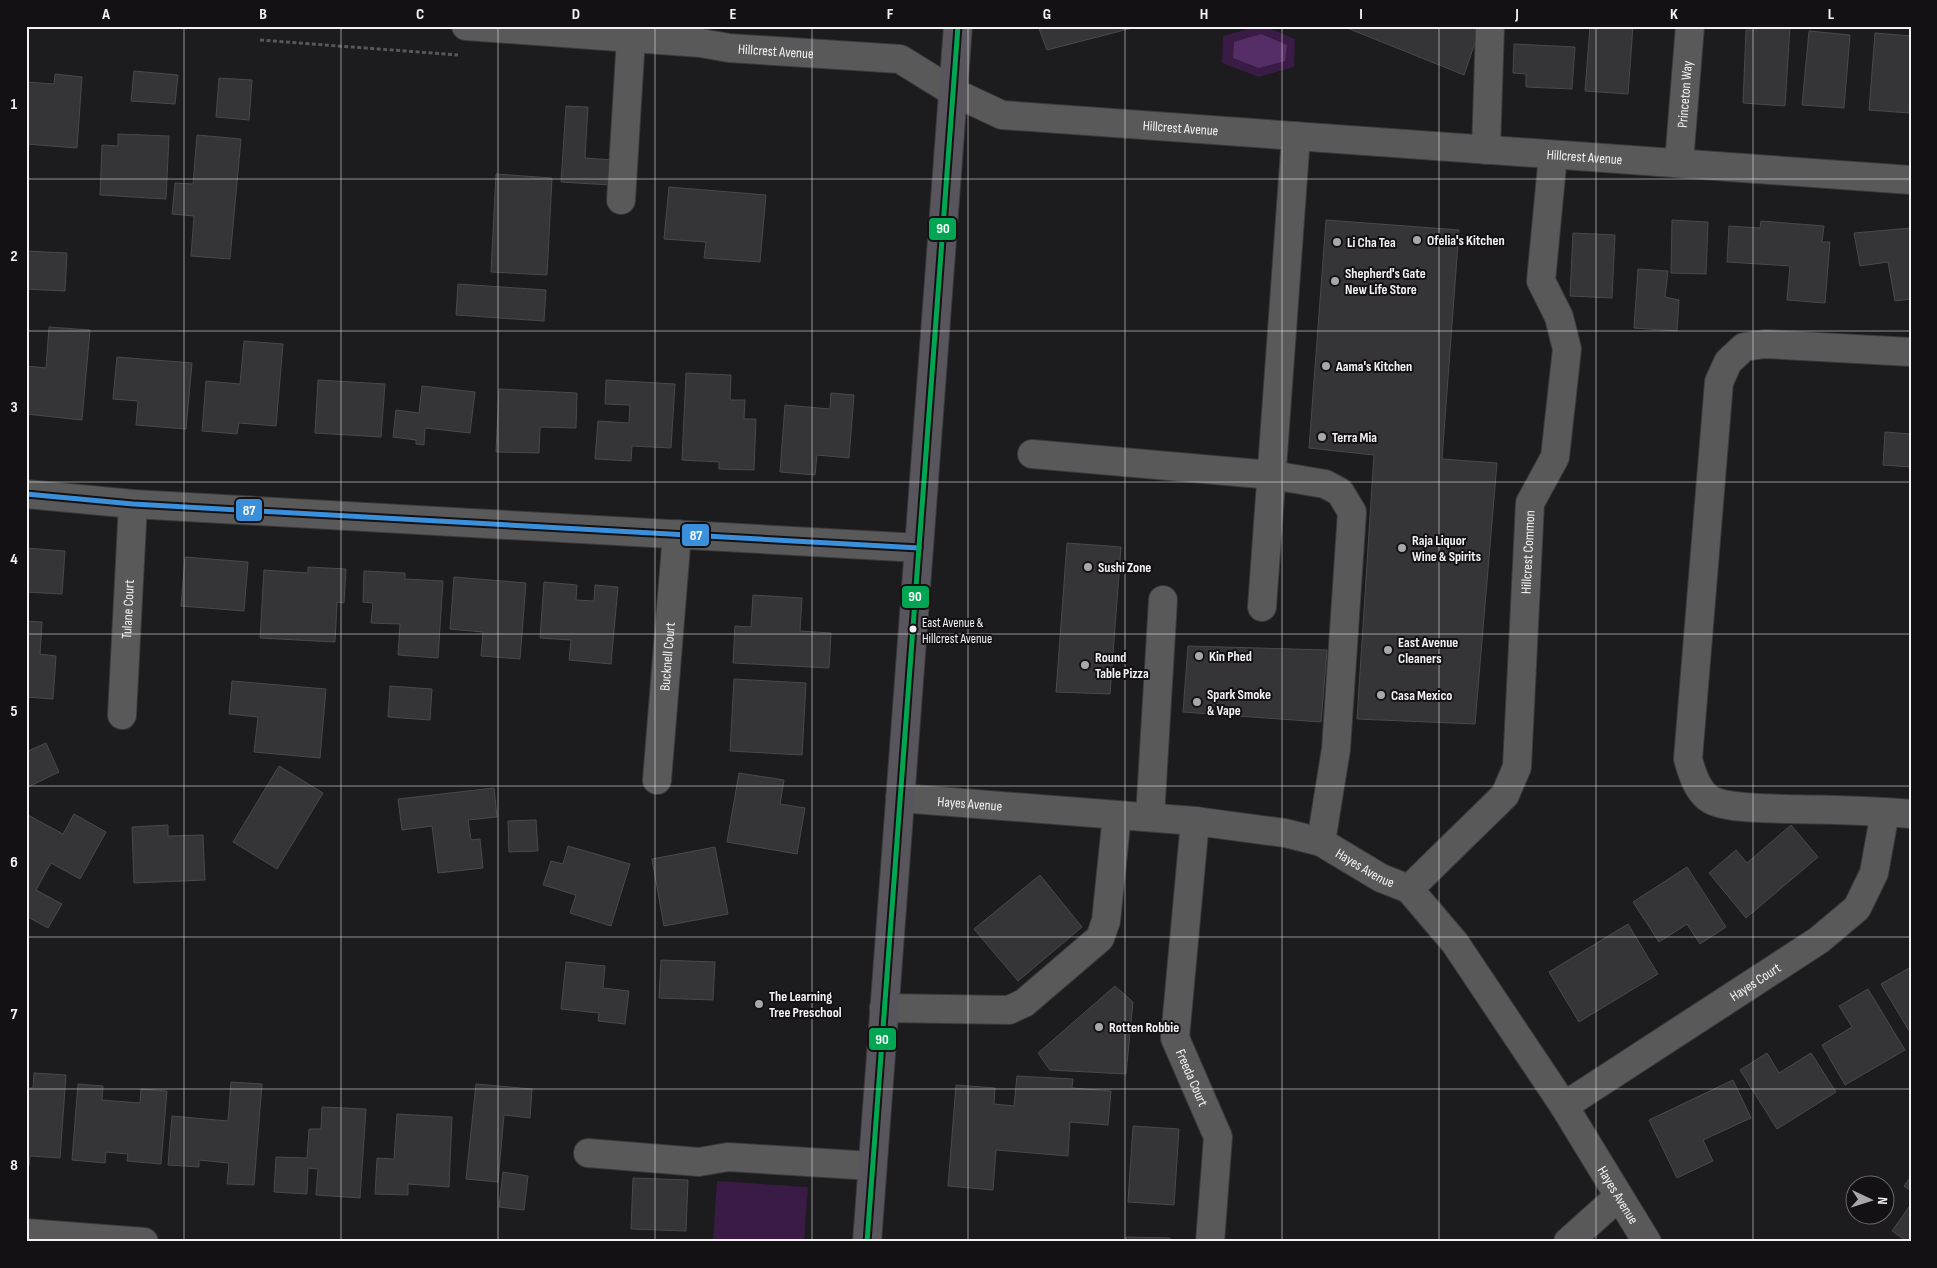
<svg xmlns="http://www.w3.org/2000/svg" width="1937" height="1268" viewBox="0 0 1937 1268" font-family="'Sofia Sans Condensed',sans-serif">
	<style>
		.green { fill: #391b45 }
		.water { fill: #552d67 }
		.building { fill: #353436; stroke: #49484a }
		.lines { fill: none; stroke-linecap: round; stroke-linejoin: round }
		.minor-casing { stroke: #39393a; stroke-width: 30 }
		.major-casing { stroke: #39393a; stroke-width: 30 }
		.path { stroke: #585758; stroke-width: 3; stroke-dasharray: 4 2.5; stroke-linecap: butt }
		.minor { stroke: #5a595a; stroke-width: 28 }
		.major { stroke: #59555c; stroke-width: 28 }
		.bus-1-casing { stroke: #141115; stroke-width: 9 }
		.bus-2-casing { stroke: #141115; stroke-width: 9 }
		.bus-1 { stroke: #3a90db; stroke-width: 5 }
		.bus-2 { stroke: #00a651; stroke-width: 5 }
		.grid { fill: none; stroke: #f3f2f4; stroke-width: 1; stroke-opacity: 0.55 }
		.poi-dot { fill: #a8a7a9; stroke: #141115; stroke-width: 2 }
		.bus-dot { fill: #f3f2f4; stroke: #141115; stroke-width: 2 }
		.labels { text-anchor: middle; stroke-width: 4; stroke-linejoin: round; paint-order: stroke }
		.bus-label { font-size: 13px; fill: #f3f2f4; stroke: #141115; text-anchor: start }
		.street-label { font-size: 14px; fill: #f3f2f4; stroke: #141115 }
		.poi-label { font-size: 14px; font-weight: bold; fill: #f3f2f4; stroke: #141115; text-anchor: start }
		.line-badge { stroke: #141115; stroke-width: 2 }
		.badge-label { font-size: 14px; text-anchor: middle; font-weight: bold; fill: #fff }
		.neatline { fill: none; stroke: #f3f2f4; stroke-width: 2 }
		.grid-label { font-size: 16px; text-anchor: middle; font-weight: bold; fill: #f3f2f4 }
	</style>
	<rect width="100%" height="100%" fill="#1c1b1d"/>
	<g class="green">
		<path d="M1255,27L1269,28L1295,39L1294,67L1259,77L1222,63L1223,36Z"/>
		<path d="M717,1181L808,1187L804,1242H751L713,1239Z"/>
	</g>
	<path class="water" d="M1261,34L1287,45L1285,61L1259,68L1233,58L1234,42Z"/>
	<g class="building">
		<path d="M1038,26H1140L1047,50Z"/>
		<path d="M1342,26H1476L1480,28L1464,75Z"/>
		<path d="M1590,26H1633L1628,94L1585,91Z"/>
		<path d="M1756,26H1790L1785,106L1743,103L1746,30H1756Z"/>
		<path d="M1809,31L1850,35L1844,108L1802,105Z"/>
		<path d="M1875,33L1911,36V94L1909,113L1869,110Z"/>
		<path d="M1514,44L1575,47L1572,89L1526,87V74L1513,73Z"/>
		<path d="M134,71L178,75L175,104L131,101Z"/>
		<path d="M55,74L82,77L77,148L26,144V82L54,84Z"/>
		<path d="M219,78L252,80L249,120L216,117Z"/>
		<path d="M566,106L588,107L585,158L613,160L611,185L561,182Z"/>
		<path d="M118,134L169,136L166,199L100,195L102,145L118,146Z"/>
		<path d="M197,135L241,139L230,259L191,256L194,216L172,214L175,183L193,184Z"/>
		<path d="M496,174L552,178L547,275L491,272Z"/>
		<path d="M669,187L766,195L760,262L704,258L706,242L664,239Z"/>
		<path d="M1326,220L1459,230L1442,459L1497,463L1475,724L1357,719L1374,455L1309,448Z"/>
		<path d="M1672,220L1708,222L1706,274L1671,273Z"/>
		<path d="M1761,221L1824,226L1822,242H1830L1825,303L1787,300L1790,266L1727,262L1729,226L1760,228Z"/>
		<path d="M1911,228V299L1895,301L1888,262L1860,266L1854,233Z"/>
		<path d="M1573,233L1615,235L1612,298L1570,296Z"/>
		<path d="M26,251L67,253L65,291L26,289Z"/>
		<path d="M1638,269L1668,271L1665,297L1679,300L1677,331L1634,328Z"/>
		<path d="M458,284L546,290L544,321L456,315Z"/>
		<path d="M49,327L90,330L82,420L26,414V366L46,368Z"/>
		<path d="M244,341L283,344L276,426L239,423L237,434L202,431L206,381L240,384Z"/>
		<path d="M117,357L192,363L186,429L136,425L138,401L113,399Z"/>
		<path d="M686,373L731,375L730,400H745L744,419H756L754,470L719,469V462L682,460Z"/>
		<path d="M318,380L385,384L381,437L315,433Z"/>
		<path d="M606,380L675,384L671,448L632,446L631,461L595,459L598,421L629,423L630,405L605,404Z"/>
		<path d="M422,386L475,392L470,433L425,428L424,445L416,444V440L393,437L396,410L419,413Z"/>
		<path d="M499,389L577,393L576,428L540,427L539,453L496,452Z"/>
		<path d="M831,393L854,395L849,458L817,455L815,475L780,472L785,405L830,409Z"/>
		<path d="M1885,432L1911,434V467L1883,465Z"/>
		<path d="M1067,543L1121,547L1110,694L1056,692Z"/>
		<path d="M26,548L65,551L62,594L26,592Z"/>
		<path d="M185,557L248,562L244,611L181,606Z"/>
		<path d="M308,567L346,569L344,603L337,602L335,642L260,638L264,570L308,573Z"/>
		<path d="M364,571L405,573V579L443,581L438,658L398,655L400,624L371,623L373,603L363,602Z"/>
		<path d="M454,577L526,583L520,659L481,656L483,632L450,629Z"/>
		<path d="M544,582L577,585L576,600L594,601L595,585L618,587L611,664L569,660L571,640L540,638Z"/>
		<path d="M753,595L802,598L800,631L831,633L829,668L733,663L735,626L751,627Z"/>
		<path d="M26,621L42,622L40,654L56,656L53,699L26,697Z"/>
		<path d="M1188,646L1327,650L1321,722L1183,712Z"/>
		<path d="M734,679L806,683L802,755L730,751Z"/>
		<path d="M232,681L326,689L320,758L254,752L258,717L229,714Z"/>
		<path d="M390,686L432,689L430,720L388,717Z"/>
		<path d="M46,743L59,772L26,788V752Z"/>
		<path d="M279,766L323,793L277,869L233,842Z"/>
		<path d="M739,773L784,780L780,804L805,808L797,854L727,842Z"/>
		<path d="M494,788L497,817L468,820L471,840L480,839L483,868L438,873L432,826L402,830L398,799Z"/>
		<path d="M26,814L63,834L74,814L106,832L80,879L51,863L36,890L62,904L48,928L26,916Z"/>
		<path d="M536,820L538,851L509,852L508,821Z"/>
		<path d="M168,825V836L203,835L205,880L134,883L132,827Z"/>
		<path d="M1791,825L1818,857L1746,918L1709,873L1736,850L1747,863Z"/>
		<path d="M568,846L630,864L611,926L570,913L576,895L543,885L551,861L563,864Z"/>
		<path d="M715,847L728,914L664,926L652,859Z"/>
		<path d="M1687,867L1726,927L1700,944L1687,924L1659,942L1633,902Z"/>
		<path d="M1040,875L1082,927L1018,981L974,929Z"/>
		<path d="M1628,924L1658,974L1579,1022L1549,972Z"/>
		<path d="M661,960L715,962L713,1000L659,998Z"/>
		<path d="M566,962L605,966L603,988L629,991L625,1024L598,1021L599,1013L561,1009Z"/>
		<path d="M1911,967V1034L1881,984Z"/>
		<path d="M1115,986L1133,1002L1126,1074L1050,1070L1038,1053Z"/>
		<path d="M1868,989L1905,1050L1845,1085L1822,1045L1852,1027L1839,1006Z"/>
		<path d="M1767,1053L1779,1073L1811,1053L1836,1092L1777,1129L1740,1070Z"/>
		<path d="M34,1073L66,1075L60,1158L30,1156L29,1166H26V1088H33Z"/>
		<path d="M1017,1076L1073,1079L1072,1088L1111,1091L1108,1125L1070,1122L1068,1156L996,1150L993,1190L948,1186L956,1085L995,1088L994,1104L1014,1106Z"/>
		<path d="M1733,1080L1751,1118L1703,1140L1713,1161L1677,1178L1649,1120Z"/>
		<path d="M231,1082L262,1084L254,1185L227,1184L229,1163L199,1160V1167L168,1165L172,1116L228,1121Z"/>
		<path d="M78,1084L103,1086L102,1100L140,1103L141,1089L167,1091L161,1164L127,1161L128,1154L106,1152L105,1163L72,1160Z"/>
		<path d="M476,1084L532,1089L530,1118L504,1115L498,1182L466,1179Z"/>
		<path d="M322,1107L366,1109L360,1198L316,1195L318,1169L308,1168L307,1194L274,1192L276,1157L307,1158L309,1129H321Z"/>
		<path d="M397,1114L452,1117L449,1187L408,1184V1195L375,1194L377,1158L394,1159Z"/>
		<path d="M1133,1126L1179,1129L1174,1205L1128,1202Z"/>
		<path d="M503,1172L528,1176L524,1210L499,1207Z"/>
		<path d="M1911,1176V1191L1904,1186Z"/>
		<path d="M633,1178L688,1180L686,1231L631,1229Z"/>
		<path d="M1911,1204V1242H1908L1892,1231Z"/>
		<path d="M1126,1237L1170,1238V1242H1126Z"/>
	</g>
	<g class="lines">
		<defs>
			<g id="minor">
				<path id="s1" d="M466,26L701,43L729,48L900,59L955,93L1002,115L1911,180"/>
				<path d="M1486,150L1490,26"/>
				<path id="s2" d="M1679,162L1690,26"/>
				<path d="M621,200L631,38"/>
				<path d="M1911,352L1765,344L1744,347L1728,362L1719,382L1688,759C1692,774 1699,797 1716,802C1736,809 1767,808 1788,809C1829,810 1870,810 1911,814"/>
				<path d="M1032,454L1272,475L1325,484L1340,492L1352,512L1336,749L1321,842"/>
				<path d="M26,494L133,504L919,548"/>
				<path d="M1262,607L1296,136"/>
				<path id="s3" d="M122,715L133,504"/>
				<path id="s4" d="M657,780L677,534"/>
				<path id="s5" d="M900,798L1195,821L1285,833L1321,842L1381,878L1409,889L1455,943L1564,1106L1647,1242"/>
				<path d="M1150,817L1163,600"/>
				<path id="s6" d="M1195,821L1175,1038L1218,1137L1210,1242"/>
				<path id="s7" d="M1409,889L1505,795L1517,767L1530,503L1555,457L1567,349L1559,317L1541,281L1553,155"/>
				<path d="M884,1008L1009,1010L1024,1003L1100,938L1106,921L1117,815"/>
				<path id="s8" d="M1564,1106L1819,940L1857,908L1874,873L1885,812"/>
				<path d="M588,1153L699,1162L728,1157L872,1166"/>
				<path d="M26,1233L144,1242"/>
				<path d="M1568,1242L1618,1197"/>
			</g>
			<path id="major" d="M867,1242L958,26"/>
		</defs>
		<use href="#minor" class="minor-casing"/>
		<use href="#major" class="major-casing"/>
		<path class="path" d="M260,40L458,55"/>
		<use href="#minor" class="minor"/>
		<use href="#major" class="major"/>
		<defs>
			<path id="bus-1" d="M26,494L133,504L919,548"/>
			<path id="bus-2" d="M867,1242L958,26"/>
		</defs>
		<use href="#bus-1" class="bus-1-casing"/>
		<use href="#bus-2" class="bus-2-casing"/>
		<use href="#bus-1" class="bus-1"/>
		<use href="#bus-2" class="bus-2"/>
	</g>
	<path class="grid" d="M184,26V1242M341,26V1242M498,26V1242M655,26V1242M812,26V1242M968,26V1242M1125,26V1242M1282,26V1242M1439,26V1242M1596,26V1242M1753,26V1242M26,179H1911M26,331H1911M26,482H1911M26,634H1911M26,786H1911M26,937H1911M26,1089H1911"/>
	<g class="poi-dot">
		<circle cx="1417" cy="240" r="5"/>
		<circle cx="1337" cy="242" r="5"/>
		<circle cx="1335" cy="281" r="5"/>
		<circle cx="1326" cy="366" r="5"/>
		<circle cx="1322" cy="437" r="5"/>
		<circle cx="1402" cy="548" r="5"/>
		<circle cx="1088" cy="567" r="5"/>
		<circle cx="1388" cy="650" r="5"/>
		<circle cx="1199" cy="656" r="5"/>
		<circle cx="1085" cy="665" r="5"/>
		<circle cx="1381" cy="695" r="5"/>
		<circle cx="1197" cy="702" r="5"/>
		<circle cx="759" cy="1004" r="5"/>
		<circle cx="1099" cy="1027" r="5"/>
	</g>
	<circle class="bus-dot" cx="913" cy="629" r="4.5"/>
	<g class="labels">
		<g class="bus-label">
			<text x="922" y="627">East Avenue &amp;<tspan x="922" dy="16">Hillcrest Avenue</tspan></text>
		</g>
		<g class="street-label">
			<text dy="5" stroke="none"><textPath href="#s1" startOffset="311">Hillcrest Avenue</textPath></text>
			<text dy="5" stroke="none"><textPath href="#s2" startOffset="68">Princeton Way</textPath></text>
			<text dy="5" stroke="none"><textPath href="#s1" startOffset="731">Hillcrest Avenue</textPath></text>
			<text dy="5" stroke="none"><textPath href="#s1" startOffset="1136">Hillcrest Avenue</textPath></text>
			<text dy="5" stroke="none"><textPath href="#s7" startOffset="380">Hillcrest Common</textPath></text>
			<text dy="5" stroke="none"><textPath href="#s3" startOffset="106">Tulane Court</textPath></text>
			<text dy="5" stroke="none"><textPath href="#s4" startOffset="124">Bucknell Court</textPath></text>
			<text dy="5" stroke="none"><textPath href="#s5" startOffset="70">Hayes Avenue</textPath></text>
			<text dy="5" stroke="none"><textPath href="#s5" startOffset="475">Hayes Avenue</textPath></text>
			<text dy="5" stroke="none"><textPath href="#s8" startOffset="228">Hayes Court</textPath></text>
			<text dy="5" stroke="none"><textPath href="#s6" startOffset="261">Freeda Court</textPath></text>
			<text dy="5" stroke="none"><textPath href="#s5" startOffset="895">Hayes Avenue</textPath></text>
		</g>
		<g class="poi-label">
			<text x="1427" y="245">Ofelia's Kitchen</text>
			<text x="1347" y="247">Li Cha Tea</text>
			<text x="1345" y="278">Shepherd's Gate<tspan x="1345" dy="16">New Life Store</tspan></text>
			<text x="1336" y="371">Aama's Kitchen</text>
			<text x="1332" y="442">Terra Mia</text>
			<text x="1412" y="545">Raja Liquor<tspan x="1412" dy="16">Wine &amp; Spirits</tspan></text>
			<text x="1098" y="572">Sushi Zone</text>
			<text x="1398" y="647">East Avenue<tspan x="1398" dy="16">Cleaners</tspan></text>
			<text x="1209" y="661">Kin Phed</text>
			<text x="1095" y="662">Round<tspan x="1095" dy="16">Table Pizza</tspan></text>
			<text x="1207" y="699">Spark Smoke<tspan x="1207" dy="16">&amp; Vape</tspan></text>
			<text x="1391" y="700">Casa Mexico</text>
			<text x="769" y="1001">The Learning<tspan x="769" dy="16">Tree Preschool</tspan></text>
			<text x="1109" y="1032">Rotten Robbie</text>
		</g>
	</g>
	<g class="line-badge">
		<rect x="928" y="217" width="29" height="24" rx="5" fill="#00a651"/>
		<rect x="235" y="498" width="28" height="24" rx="5" fill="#3a90db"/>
		<rect x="681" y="523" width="29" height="24" rx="5" fill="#3a90db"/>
		<rect x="901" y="585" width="29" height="24" rx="5" fill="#00a651"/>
		<rect x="868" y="1027" width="29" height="24" rx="5" fill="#00a651"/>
	</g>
	<g class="badge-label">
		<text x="943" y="233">90</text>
		<text x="249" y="515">87</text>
		<text x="696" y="540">87</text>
		<text x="915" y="601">90</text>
		<text x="882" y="1044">90</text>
	</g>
	<rect width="1937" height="1268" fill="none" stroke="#141115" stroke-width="55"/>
	<g transform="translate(1870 1200) rotate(94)"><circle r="24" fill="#141115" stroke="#6d6b6e"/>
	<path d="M0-4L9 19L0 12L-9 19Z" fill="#a8a7a9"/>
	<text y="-8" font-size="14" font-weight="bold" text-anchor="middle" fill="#f3f2f4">N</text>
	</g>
	<rect x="28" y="28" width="1882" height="1212" class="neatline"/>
	<g class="grid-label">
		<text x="106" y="19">A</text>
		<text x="263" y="19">B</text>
		<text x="420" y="19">C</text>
		<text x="576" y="19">D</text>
		<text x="733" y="19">E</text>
		<text x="890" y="19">F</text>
		<text x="1047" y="19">G</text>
		<text x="1204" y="19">H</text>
		<text x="1361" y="19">I</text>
		<text x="1517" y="19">J</text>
		<text x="1674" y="19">K</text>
		<text x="1831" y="19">L</text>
		<text x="14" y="109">1</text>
		<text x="14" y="261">2</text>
		<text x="14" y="412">3</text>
		<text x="14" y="564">4</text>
		<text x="14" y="716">5</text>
		<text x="14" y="867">6</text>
		<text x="14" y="1019">7</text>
		<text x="14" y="1170">8</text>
	</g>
</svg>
